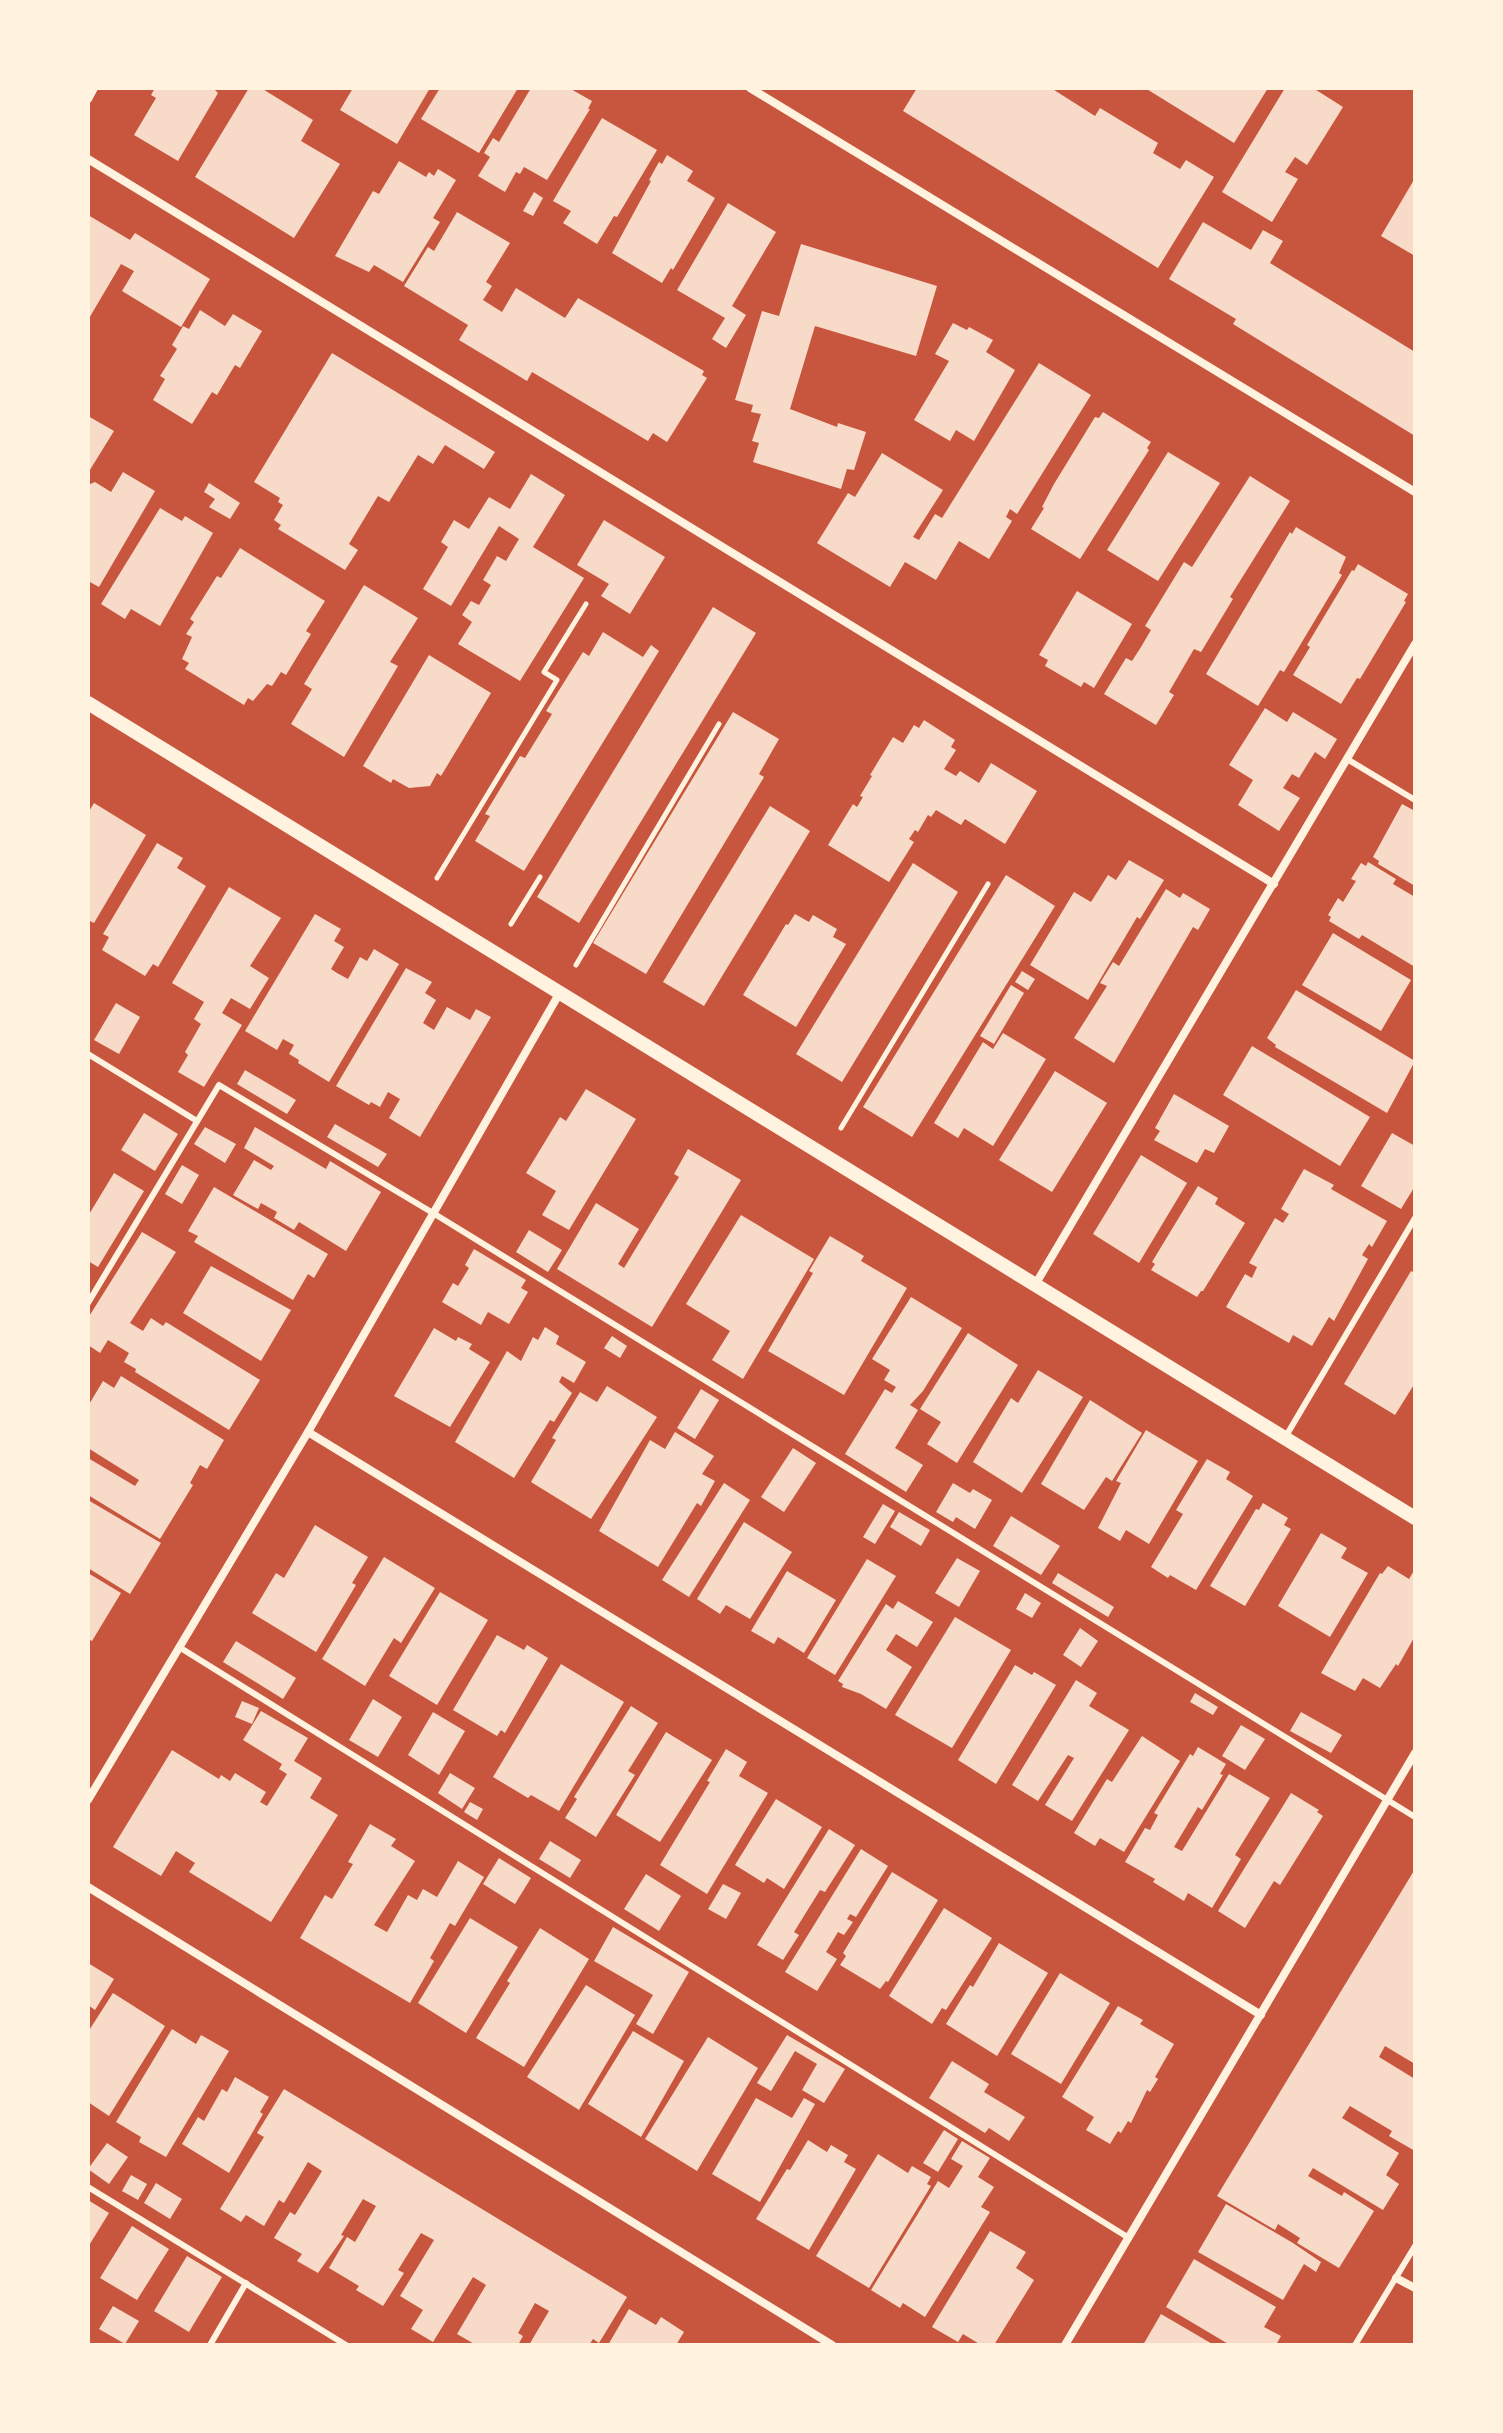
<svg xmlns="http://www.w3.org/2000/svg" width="1503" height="2433" viewBox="0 0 1503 2433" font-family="'Titillium Web',sans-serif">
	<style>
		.building { fill: #f7dbc8 }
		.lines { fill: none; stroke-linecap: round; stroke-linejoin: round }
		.path { stroke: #fff3e0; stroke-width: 5 }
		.service { stroke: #fff3e0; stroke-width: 6 }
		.minor { stroke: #fff3e0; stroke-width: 8 }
		.tertiary { stroke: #fff3e0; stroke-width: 14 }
	</style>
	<rect width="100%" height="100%" fill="#c8553d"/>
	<g class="building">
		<path d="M155,88H213L218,93L178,161L134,135L156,98L151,95Z"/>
		<path d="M249,88H261L313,120L301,141L340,164L294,238L195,177Z"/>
		<path d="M353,88H430L397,144L340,110Z"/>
		<path d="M440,88H518L479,153L421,119Z"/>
		<path d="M531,88H569L592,101L588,109H590L547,180L524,167L520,174L516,172L505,192L478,176L490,157L484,153L493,138L499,142Z"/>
		<path d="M917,88H1051L1095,116L1100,108L1158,143L1153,153L1180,169L1186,160L1214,177L1158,268L903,111Z"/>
		<path d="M1145,88H1268L1234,143Z"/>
		<path d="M1285,88H1313L1343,107L1307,165L1295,157L1285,172L1298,179L1272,222L1222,192Z"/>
		<path d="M602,118L657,150L617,217L614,216L597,244L563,223L571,211L553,201Z"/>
		<path d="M667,155L693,171L687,181L715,198L673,270L671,268L662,283L612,253L651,181L649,180L659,162L662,164Z"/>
		<path d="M399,161L426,177L429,172L434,176L438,169L456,180L433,218L440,222L403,282L374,265L369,272L335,256L373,191L379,194Z"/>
		<path d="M1415,178V256L1381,236Z"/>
		<path d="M534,192L543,198L533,216L523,211Z"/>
		<path d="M728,203L776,232L732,306L746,315L726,348L712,339L725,318L677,290Z"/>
		<path d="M457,212L510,243L486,282L492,286L483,300L502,312L516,288L565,318L578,298L704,371L702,375L707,378L667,442L653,433L648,441L532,372L527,381L459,340L468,325L404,286L428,247L434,251Z"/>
		<path d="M88,215L130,240L135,233L210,279L181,327L122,291L134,271L121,264L88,320Z"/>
		<path d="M1203,222L1251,250L1263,230L1283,241L1270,263L1415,352V436L1233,324L1236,319L1169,279Z"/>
		<path d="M801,244L937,286L916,356L815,326L790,409L837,427L838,423L866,432L854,470L847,469L841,489L753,462L759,443L752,441L761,414L751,412L753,405L735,400L762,311L779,316Z"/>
		<path d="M200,310L225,326L233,314L262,331L240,368L235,365L217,395L212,392L192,424L153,400L165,379L160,376L177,349L172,345L183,326L189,329Z"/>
		<path d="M953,323L967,330L969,327L993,340L986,352L1015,370L974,441L956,430L950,441L914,420L949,361L935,354Z"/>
		<path d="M332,353L495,452L484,469L445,445L433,464L418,455L389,502L378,496L349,544L358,550L345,570L278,529L281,525L274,520L283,505L278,502L280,498L254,482Z"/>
		<path d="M1039,363L1091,395L1017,514L1010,509L1006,517L1012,521L989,559L959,541L936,580L905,562L890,587L817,543L848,493L855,497L882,453L943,490L913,537L919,540L935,514L942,518Z"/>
		<path d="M1103,412L1151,442L1147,448L1149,450L1080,559L1031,529L1044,508L1042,507L1054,484L1095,417L1099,418Z"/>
		<path d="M88,416L114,431L88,473Z"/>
		<path d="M1168,452L1220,483L1158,581L1107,550Z"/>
		<path d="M123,472L155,491L99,587L88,581V485L95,482L111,492Z"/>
		<path d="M531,474L565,495L533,547L584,578L520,681L458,644L472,622L462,615L471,601L479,605L491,585L483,580L497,556L506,561L519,539L499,526L451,606L423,589L448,547L441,542L454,520L469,529L489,497L510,509Z"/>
		<path d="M1250,476L1290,501L1230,597L1233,599L1201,652L1194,649L1169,692L1174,695L1156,725L1104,694L1126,658L1132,661L1141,647L1151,630L1145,626L1184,562L1192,567Z"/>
		<path d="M209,483L240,503L230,519L209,507L215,499L204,492Z"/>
		<path d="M160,508L182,521L185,516L213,533L160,626L131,609L125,619L101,604Z"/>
		<path d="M604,520L665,557L630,614L601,596L609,584L577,565Z"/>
		<path d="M1296,527L1346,557L1339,573L1342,575L1284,672L1280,670L1258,706L1206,674L1290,532L1292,534Z"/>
		<path d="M240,548L325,601L306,631L311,634L286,675L281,672L272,686L267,684L253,701L248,698L244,705L185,669L189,663L182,659L192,637L186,634L194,622L190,619L217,576L221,578Z"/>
		<path d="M1358,564L1408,594L1404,601L1406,602L1360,679L1357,678L1341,704L1293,675L1310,647L1307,645L1352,570L1354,571Z"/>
		<path d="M364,585L418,618L390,662L398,666L344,757L291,724L312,689L304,684Z"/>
		<path d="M1077,591L1132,624L1094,688L1084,682L1081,687L1045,666L1048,660L1039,655Z"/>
		<path d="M713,607L756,633L579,923L537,897Z"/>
		<path d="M603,632L643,657L651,645L659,651L524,871L475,841L490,816L485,814L520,756L525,758L552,714L546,711L583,652L589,656Z"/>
		<path d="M429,655L491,693L441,776L437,773L430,786L409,788L393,779L391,783L363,766Z"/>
		<path d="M1265,708L1287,722L1293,712L1337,739L1325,759L1315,752L1299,778L1292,774L1283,788L1300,798L1279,831L1238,805L1253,780L1229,765Z"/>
		<path d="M733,712L779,739L759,774L764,777L646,974L593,943Z"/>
		<path d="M924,720L955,740L951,747L956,750L944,769L956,776L960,771L979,783L991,763L1037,791L1005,844L965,819L961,825L936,810L931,817L928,815L918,832L915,830L909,839L914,842L889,882L828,845L853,804L857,807L863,797L860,796L872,776L870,775L893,737L903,743L914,725L919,728Z"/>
		<path d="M94,803L146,835L94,923L88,920V813Z"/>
		<path d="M1402,804L1415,811V886L1378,864L1379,861L1373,857Z"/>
		<path d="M770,806L810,831L704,1006L663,982Z"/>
		<path d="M157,843L183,858L177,868L206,886L158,967L153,964L145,976L102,950L109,937L103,934Z"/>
		<path d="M1129,860L1164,880L1140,919L1137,917L1088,1000L1030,965L1074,892L1091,902L1108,875L1116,880Z"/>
		<path d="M1368,862L1396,879L1393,884L1415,897V967L1362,935L1359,939L1329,921L1331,917L1328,915L1338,898L1343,902L1356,881L1351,879L1361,863L1366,866Z"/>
		<path d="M913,863L958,892L842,1082L796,1054Z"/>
		<path d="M1006,875L1055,906L912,1137L863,1107Z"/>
		<path d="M229,887L281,918L250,966L269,978L250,1009L231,998L222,1013L242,1025L204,1087L178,1072L188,1055L185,1052L201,1024L194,1019L204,1002L172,983Z"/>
		<path d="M1166,889L1180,898L1183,893L1210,909L1198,930L1193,927L1114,1063L1074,1038L1107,986L1100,983L1113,962L1119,966Z"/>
		<path d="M315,914L341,929L334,941L344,947L331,969L337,973L348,979L360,957L367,961L374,949L399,964L329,1082L298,1063L299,1060L289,1054L294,1045L283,1039L277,1050L245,1031Z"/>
		<path d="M795,914L809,922L813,915L837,929L833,937L846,944L796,1027L743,995L786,924L788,925Z"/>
		<path d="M1333,933L1411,980L1381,1031L1302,985Z"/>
		<path d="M406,968L432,982L425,993L436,1000L423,1023L434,1030L447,1007L470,1020L476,1009L491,1017L420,1137L389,1118L400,1099L388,1092L380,1107L371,1102L369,1105L336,1086Z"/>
		<path d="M1022,971L1035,979L1028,990L1015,982Z"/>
		<path d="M1011,985L1024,993L994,1044L980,1036Z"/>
		<path d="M1296,990L1415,1061L1387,1113L1275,1047L1276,1045L1267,1038Z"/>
		<path d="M116,1003L140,1017L119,1054L94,1040Z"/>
		<path d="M1003,1033L1046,1059L993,1146L964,1128L958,1138L934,1123L983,1042L993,1049Z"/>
		<path d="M1252,1046L1370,1117L1340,1166L1223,1095Z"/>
		<path d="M245,1070L296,1100L287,1114L237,1084Z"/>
		<path d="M1055,1071L1107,1103L1052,1192L999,1160Z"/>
		<path d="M586,1089L636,1119L569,1230L542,1215L556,1191L526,1173L560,1117L566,1121Z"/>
		<path d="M1174,1094L1229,1126L1214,1153L1205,1149L1197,1163L1154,1140L1160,1131L1155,1128Z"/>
		<path d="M144,1113L178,1134L155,1171L121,1150Z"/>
		<path d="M335,1124L387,1154L378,1167L327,1137Z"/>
		<path d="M205,1127L236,1144L225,1163L194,1144Z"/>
		<path d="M255,1127L326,1169L330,1161L381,1192L346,1251L299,1222L294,1230L274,1218L277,1212L261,1203L258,1209L233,1195L254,1160L271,1170L274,1166L244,1148Z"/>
		<path d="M1392,1133L1415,1146V1186L1401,1209L1361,1186Z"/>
		<path d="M688,1149L741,1180L652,1327L557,1269L596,1203L639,1229L618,1264L624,1268L679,1177L674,1174Z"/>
		<path d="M1141,1155L1187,1183L1139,1263L1093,1234Z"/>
		<path d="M182,1165L199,1175L182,1204L165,1194Z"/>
		<path d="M1304,1169L1334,1185L1331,1189L1387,1221L1372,1247L1369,1244L1362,1255L1368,1259L1334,1321L1329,1317L1312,1346L1293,1335L1289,1343L1226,1307L1245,1274L1252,1278L1257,1267L1249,1263L1275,1218L1283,1223L1289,1214L1281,1209Z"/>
		<path d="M114,1173L144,1191L98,1267L88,1261V1216Z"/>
		<path d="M1198,1186L1218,1198L1215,1204L1245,1223L1203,1291H1201L1197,1297L1151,1270L1155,1264L1152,1262Z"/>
		<path d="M214,1187L328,1254L314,1278L308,1274L293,1300L194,1242L198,1236L188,1231Z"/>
		<path d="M741,1215L814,1259L743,1379L712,1360L730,1331L686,1304Z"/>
		<path d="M529,1230L562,1250L548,1272L516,1252Z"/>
		<path d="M142,1232L176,1252L130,1323L143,1331L151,1318L163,1326L166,1322L260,1380L229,1430L135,1372L136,1369L124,1362L129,1353L108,1340L100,1353L88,1345V1318Z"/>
		<path d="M830,1236L864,1256L861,1261L907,1288L844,1395L768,1351L813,1273L809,1271Z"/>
		<path d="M474,1249L526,1280L521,1288L528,1292L509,1324L488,1312L481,1325L442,1302L453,1283L458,1286L469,1268L465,1265Z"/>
		<path d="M211,1266L291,1310L261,1361L183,1313Z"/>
		<path d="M1411,1271L1415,1273V1383L1395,1415L1344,1384Z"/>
		<path d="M911,1297L962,1328L923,1391L910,1405L918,1410L895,1448L923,1465L906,1492L845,1454L885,1389L892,1393L896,1387L884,1380L890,1370L872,1359Z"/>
		<path d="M545,1327L559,1336L556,1344L586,1362L574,1383L562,1376L559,1382L572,1393L554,1422L550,1420L514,1478L455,1442L507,1351L521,1361L533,1337L538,1340Z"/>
		<path d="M434,1328L456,1341L458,1337L472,1344L469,1349L490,1362L450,1427L394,1396Z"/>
		<path d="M968,1333L1018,1365L957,1463L927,1444L941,1422L920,1409Z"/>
		<path d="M612,1336L627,1346L620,1358L604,1348Z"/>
		<path d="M1038,1370L1083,1397L1022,1493L973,1462L1011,1398L1018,1403Z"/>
		<path d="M121,1376L224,1440L207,1469L200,1465L190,1483L193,1485L160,1539L88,1495V1458L135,1486L139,1480L88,1448V1406L103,1381L114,1388Z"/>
		<path d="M607,1386L657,1417L591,1519L531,1482L556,1440L552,1438L580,1392L597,1402Z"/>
		<path d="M701,1389L719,1400L695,1439L677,1428Z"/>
		<path d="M1090,1400L1142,1433L1112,1481L1106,1477L1084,1510L1041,1484Z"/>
		<path d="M1146,1430L1198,1461L1149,1544L1126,1530L1120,1541L1098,1528L1121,1483L1116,1481Z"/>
		<path d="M675,1432L714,1456L702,1474L715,1481L701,1506L697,1503L658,1567L599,1531L650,1440L665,1449Z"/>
		<path d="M793,1448L816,1463L784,1512L761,1497Z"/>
		<path d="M1207,1459L1230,1472L1226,1479L1253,1496L1196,1590L1170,1575L1168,1578L1151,1567L1183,1514L1176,1510Z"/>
		<path d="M724,1483L750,1500L689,1597L662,1580Z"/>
		<path d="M953,1483L970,1493L973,1489L992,1500L975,1529L956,1517L953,1522L936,1512Z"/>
		<path d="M88,1500L161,1543L130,1594L88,1568Z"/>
		<path d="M1263,1503L1288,1518L1284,1525L1291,1529L1245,1606L1210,1586L1256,1509L1259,1510Z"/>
		<path d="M883,1504L895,1511L875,1544L863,1537Z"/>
		<path d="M899,1512L930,1530L921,1546L890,1527Z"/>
		<path d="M1011,1516L1060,1546L1041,1575L993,1546Z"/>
		<path d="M744,1522L792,1552L750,1619L726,1605L720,1614L697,1599Z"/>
		<path d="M315,1525L368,1557L352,1583L356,1585L316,1652L252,1613L276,1573L284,1578Z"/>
		<path d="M1321,1533L1347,1548L1341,1558L1368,1573L1330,1637L1278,1606Z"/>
		<path d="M384,1557L435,1588L401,1643L394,1638L365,1686L322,1659Z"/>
		<path d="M957,1558L980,1571L959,1607L935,1593Z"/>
		<path d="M867,1559L896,1576L835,1675L807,1658Z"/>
		<path d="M1388,1566L1409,1579L1415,1569V1636L1398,1666L1396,1664L1380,1688L1363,1678L1355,1691L1321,1673L1380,1573L1382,1574Z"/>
		<path d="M787,1571L836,1600L804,1653L778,1637L774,1644L751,1631Z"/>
		<path d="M88,1573L121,1593L92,1641L88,1639Z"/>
		<path d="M1058,1573L1114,1607L1108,1617L1052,1583Z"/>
		<path d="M440,1592L488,1620L437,1705L389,1676Z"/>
		<path d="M1025,1593L1041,1603L1032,1618L1016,1609Z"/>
		<path d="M898,1601L933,1622L917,1647L896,1634L886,1650L912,1667L886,1709L861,1694L842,1687L843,1684L838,1681L886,1604L893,1609Z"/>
		<path d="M955,1617L1011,1650L952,1748L895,1715Z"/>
		<path d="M1080,1628L1098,1641L1081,1667L1063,1655Z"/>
		<path d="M497,1635L524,1650L527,1645L548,1658L505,1733L501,1730L497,1736L453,1710Z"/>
		<path d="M236,1641L296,1678L283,1699L223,1662Z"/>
		<path d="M561,1664L624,1702L559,1811L531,1795L528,1798L493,1777Z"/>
		<path d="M1015,1665L1032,1675L1034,1672L1056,1685L996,1784L958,1760Z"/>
		<path d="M1076,1680L1097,1693L1089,1706L1129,1730L1072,1821L1045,1805L1074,1758L1068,1755L1038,1801L1012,1785Z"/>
		<path d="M1195,1693L1218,1707L1213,1715L1190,1702Z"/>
		<path d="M373,1699L402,1717L378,1757L349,1740Z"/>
		<path d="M242,1701L259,1708L252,1724L235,1717Z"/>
		<path d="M631,1706L658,1723L628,1771L635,1775L596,1837L565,1818L577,1799L574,1797Z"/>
		<path d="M261,1711L308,1738L294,1761L322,1778L310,1798L338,1815L271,1922L189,1872L195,1863L176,1851L161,1876L113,1847L172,1750L219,1779L221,1775L230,1781L235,1773L266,1792L260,1802L267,1806L287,1774L279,1769L282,1764L243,1740Z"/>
		<path d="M433,1712L465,1731L439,1775L408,1755Z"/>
		<path d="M1301,1712L1342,1735L1331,1753L1290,1731Z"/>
		<path d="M1241,1725L1265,1739L1245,1770L1222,1756Z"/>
		<path d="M666,1732L712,1760L660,1842L616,1815Z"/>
		<path d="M1142,1736L1180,1761L1124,1852L1100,1838L1095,1846L1074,1833L1107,1779L1112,1782Z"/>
		<path d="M1198,1747L1226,1764L1220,1774L1223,1775L1202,1810L1198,1807L1174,1847L1182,1851L1229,1774L1270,1798L1235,1855L1241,1859L1212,1908L1188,1893L1184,1901L1153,1882L1155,1879L1125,1862L1145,1828L1150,1830L1158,1815L1154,1813L1190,1754L1193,1756Z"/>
		<path d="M726,1749L747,1762L739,1776L768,1793L707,1894L660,1865L710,1782L707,1781Z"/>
		<path d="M450,1773L475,1788L462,1809L438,1793Z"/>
		<path d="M1291,1793L1319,1810L1317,1812L1323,1816L1280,1885L1274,1881L1245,1928L1218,1911Z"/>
		<path d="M776,1799L822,1827L784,1889L767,1878L764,1883L735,1865Z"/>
		<path d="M470,1802L483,1809L477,1820L464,1812Z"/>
		<path d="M370,1824L396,1839L391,1846L415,1861L374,1925L387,1932L408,1895L417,1900L423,1889L437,1897L458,1861L484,1877L455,1926L450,1923L430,1958L434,1961L410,2003L300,1938L325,1895L332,1899L353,1864L348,1862Z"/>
		<path d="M829,1829L855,1845L825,1892L820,1890L794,1932L799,1935L783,1960L757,1945Z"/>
		<path d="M550,1841L581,1860L570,1878L539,1859Z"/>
		<path d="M861,1849L888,1866L856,1917L850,1914L847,1919L853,1922L844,1935L838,1932L826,1952L837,1959L817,1991L785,1972Z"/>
		<path d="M499,1858L531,1878L515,1904L483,1884Z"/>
		<path d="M1415,1869V2064L1385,2046L1379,2057L1415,2079V2151L1389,2136L1392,2131L1350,2106L1342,2118L1399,2153L1386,2175L1399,2184L1383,2210L1313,2168L1308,2176L1342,2196L1344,2192L1374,2211L1339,2268L1297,2243L1300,2238L1278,2224L1275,2230L1217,2196Z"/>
		<path d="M892,1872L938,1900L888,1982L886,1981L880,1989L840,1965L846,1956L843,1953Z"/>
		<path d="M646,1874L681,1896L659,1931L624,1909Z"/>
		<path d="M723,1884L741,1893L726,1919L708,1909Z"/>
		<path d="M944,1908L992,1938L946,2010L942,2008L932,2024L889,1996Z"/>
		<path d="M470,1918L518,1947L466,2033L418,2003Z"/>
		<path d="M613,1927L689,1972L653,2034L636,2024L653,1995L594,1961Z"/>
		<path d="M540,1928L589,1959L524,2067L476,2038L510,1983L507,1981Z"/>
		<path d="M999,1943L1048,1973L997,2056L946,2024L970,1985L973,1987Z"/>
		<path d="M88,1963L114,1979L95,2010L88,2005Z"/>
		<path d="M1060,1973L1110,2003L1061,2084L1011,2054Z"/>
		<path d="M586,1985L635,2015L579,2110L527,2077Z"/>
		<path d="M113,1993L165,2026L109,2116L88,2102V2032Z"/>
		<path d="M1118,2006L1143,2020L1140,2024L1174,2044L1155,2077L1158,2079L1150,2092L1147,2090L1131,2123L1128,2121L1121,2133L1118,2131L1110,2144L1086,2130L1094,2117L1062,2097Z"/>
		<path d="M172,2029L196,2044L201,2035L229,2051L166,2157L139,2142L141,2137L116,2122Z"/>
		<path d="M633,2031L684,2061L641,2137L588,2104Z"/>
		<path d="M787,2035L845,2069L824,2103L802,2090L817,2064L795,2051L771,2091L757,2083Z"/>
		<path d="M708,2037L758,2068L697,2171L645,2139Z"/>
		<path d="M952,2061L989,2084L984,2092L1025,2117L1009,2141L989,2128L985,2133L929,2098Z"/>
		<path d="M235,2077L269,2097L260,2112L263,2114L229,2173L182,2144L198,2117L204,2121L222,2089L227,2092Z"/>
		<path d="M284,2089L627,2297L599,2343L593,2339L589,2345H529L549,2311L535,2303L518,2333L523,2336L518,2345H476L457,2334L486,2285L473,2277L433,2342L411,2329L423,2310L400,2296L434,2240L421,2233L398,2270L404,2273L383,2306L356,2290L359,2286L329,2268L347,2237L355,2242L376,2206L363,2199L341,2235L344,2236L318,2273L297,2261L302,2254L274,2238L290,2212L295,2215L322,2171L308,2162L284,2203L279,2200L264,2226L246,2215L241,2222L220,2209L264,2137L257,2133Z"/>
		<path d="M756,2098L792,2118L804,2098L815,2104L760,2202L712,2174Z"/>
		<path d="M944,2130L958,2139L938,2172L923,2163Z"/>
		<path d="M808,2140L827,2152L831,2145L848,2155L844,2162L856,2169L809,2250L756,2219L787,2169L790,2170Z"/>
		<path d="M962,2141L990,2158L978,2177L994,2187L981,2207L990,2212L925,2317L903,2303L900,2308L871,2290L938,2181L949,2188L963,2166L951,2159Z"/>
		<path d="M107,2143L128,2157L109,2184L88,2169Z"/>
		<path d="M878,2154L908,2173L912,2166L931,2177L927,2184L931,2186L869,2288L816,2256Z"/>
		<path d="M131,2175L147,2184L138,2200L122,2191Z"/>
		<path d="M156,2183L182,2199L170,2219L144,2203Z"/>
		<path d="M88,2200L109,2213L88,2247Z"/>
		<path d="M1226,2204L1293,2243L1321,2262L1316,2272L1304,2264L1283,2300L1198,2252Z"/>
		<path d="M132,2226L169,2249L137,2300L100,2278Z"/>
		<path d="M990,2231L1026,2252L1016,2268L1034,2280L994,2345H981L963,2334L958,2342L932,2327Z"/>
		<path d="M187,2256L222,2277L189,2332L154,2311Z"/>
		<path d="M1194,2259L1276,2307L1264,2327L1281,2336L1276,2345H1230L1166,2307Z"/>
		<path d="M113,2306L139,2321L125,2344L99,2329Z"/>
		<path d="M629,2309L656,2325L661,2317L684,2332L676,2345H608Z"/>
		<path d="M1161,2314L1214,2345H1143Z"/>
	</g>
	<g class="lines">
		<g class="path">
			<path d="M437,878L557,680L544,672L586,604"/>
			<path d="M511,924L540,877"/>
			<path d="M576,965L719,724"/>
			<path d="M841,1128L988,884"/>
		</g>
		<g class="service">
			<path d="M1347,759L1415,800"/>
			<path d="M88,1054L197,1121"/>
			<path d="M88,1303L219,1085L433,1213L1415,1817"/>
			<path d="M1286,1436L1415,1218"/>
			<path d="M179,1647L1129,2238"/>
			<path d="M88,2187L346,2345"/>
			<path d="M210,2345L246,2283"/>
			<path d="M1355,2345L1415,2246"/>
		</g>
		<g class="minor">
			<path d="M750,88L1415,492"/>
			<path d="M88,99L94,88"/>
			<path d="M88,159L1274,884"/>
			<path d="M1035,1285L1415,644"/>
			<path d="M308,1432L1261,2015"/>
			<path d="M88,1800L308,1432L559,994"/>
			<path d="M88,1887L832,2345"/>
			<path d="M1396,2278L1415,2288"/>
			<path d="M1065,2345L1415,1753"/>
		</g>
		<path class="tertiary" d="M88,703L1415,1518"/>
	</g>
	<rect width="1503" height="2433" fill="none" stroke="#fff3e0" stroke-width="180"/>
</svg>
